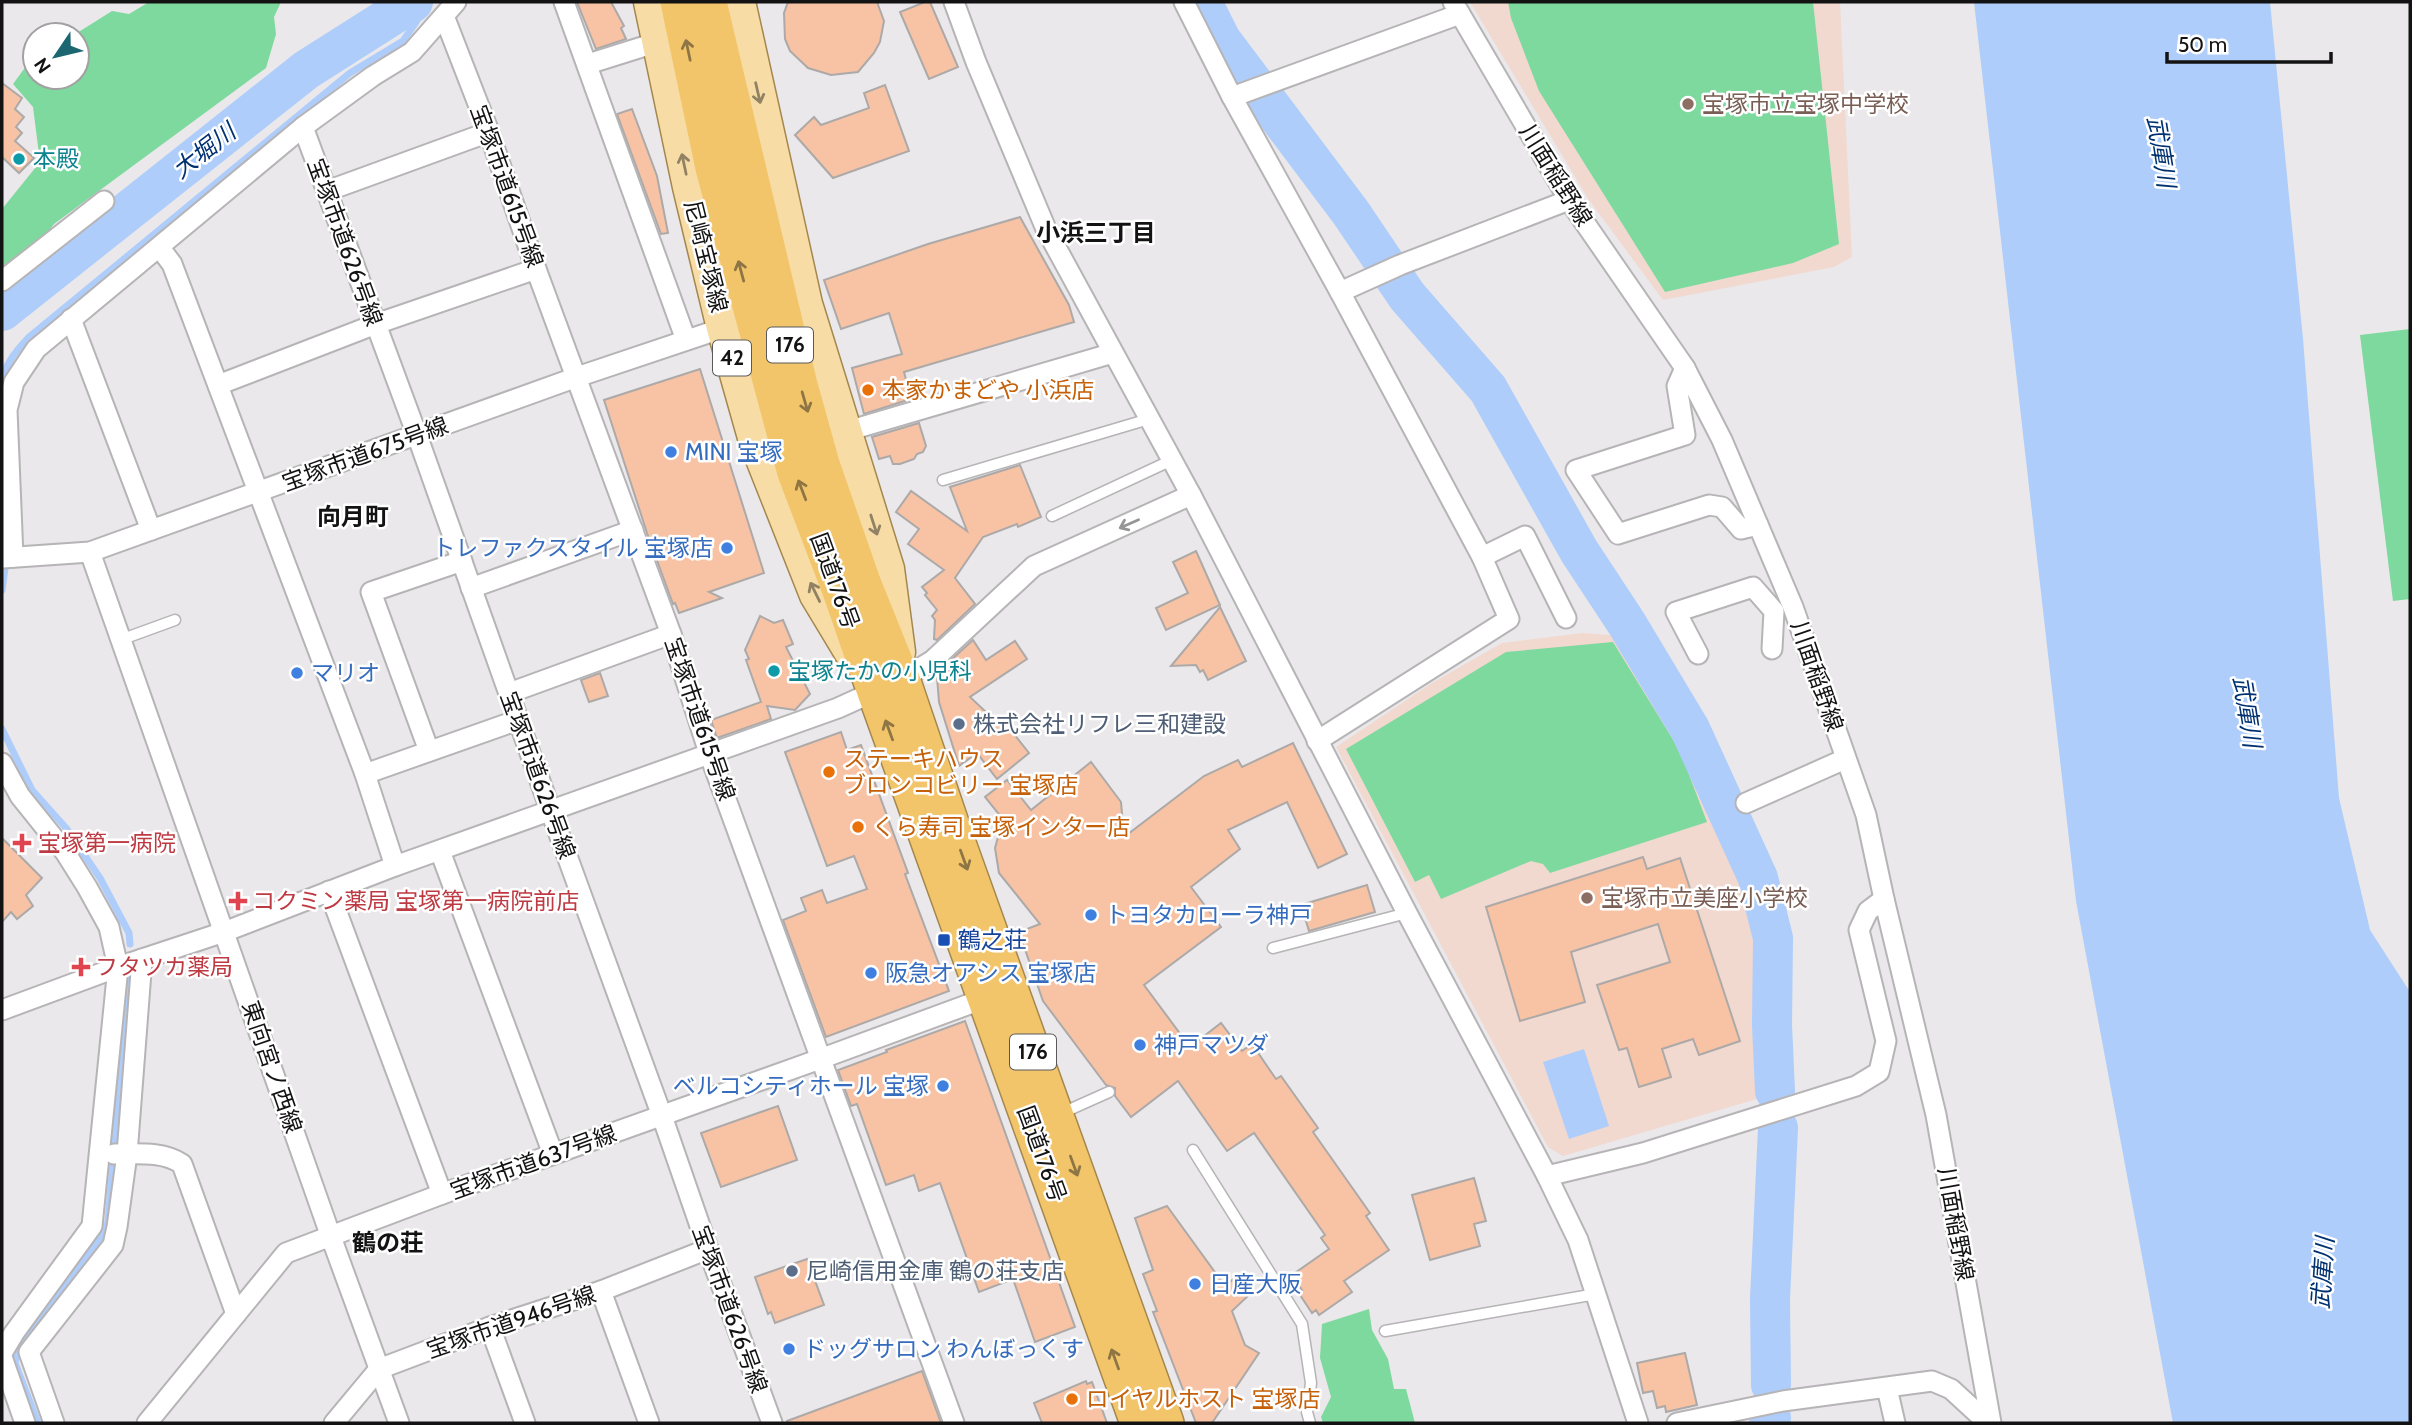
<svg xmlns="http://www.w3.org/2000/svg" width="2412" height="1425" viewBox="0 0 2412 1425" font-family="Cabin,'Noto Sans JP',sans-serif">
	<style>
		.education { fill: #f1d9d0 }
		.green { fill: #7ed99e }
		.water { fill: #aecdfb }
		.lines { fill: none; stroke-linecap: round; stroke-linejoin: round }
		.stream { stroke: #aecdfb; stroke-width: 7 }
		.river { stroke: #aecdfb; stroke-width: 40 }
		.building { fill: #f7c3a4; stroke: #aca9a8; stroke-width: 2 }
		.lane-casing { stroke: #b6b4b6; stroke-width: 13 }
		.street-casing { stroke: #b6b4b6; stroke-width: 23 }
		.primary-casing { stroke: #a4874d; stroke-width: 35 }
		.highway-casing { stroke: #a4874d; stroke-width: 38 }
		.lane { stroke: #fff; stroke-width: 10 }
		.street { stroke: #fff; stroke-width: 19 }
		.primary { stroke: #f7dca6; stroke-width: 32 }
		.highway { stroke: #f2c56b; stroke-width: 35 }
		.oneway { stroke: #8e7544 }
		.oneway2 { stroke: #918264 }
		.oneway3 { stroke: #959595 }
		.education-dot { fill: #8d6e63; stroke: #fff; stroke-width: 2.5 }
		.culture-dot { fill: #0f9aa8; stroke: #fff; stroke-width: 2.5 }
		.food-dot { fill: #e8710a; stroke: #fff; stroke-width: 2.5 }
		.shop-dot { fill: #3f7fe0; stroke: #fff; stroke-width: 2.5 }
		.service-dot { fill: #5c6f8a; stroke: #fff; stroke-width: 2.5 }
		.health-dot { fill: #e0444e; stroke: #fff; stroke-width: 2.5 }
		.transit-dot { fill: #1a4fb4; stroke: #fff; stroke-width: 2.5 }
		.labels { text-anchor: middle; stroke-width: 5; stroke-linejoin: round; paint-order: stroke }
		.shield { fill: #fff; stroke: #5a5a5a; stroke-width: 2 }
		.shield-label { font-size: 21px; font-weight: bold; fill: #141314 }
		.education-label { font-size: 23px; fill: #785e54; stroke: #fff; text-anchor: start }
		.culture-label { font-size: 23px; fill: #0d838f; stroke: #fff; text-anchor: start }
		.street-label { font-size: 23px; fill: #141314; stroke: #fff }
		.food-label { font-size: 23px; fill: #c56008; stroke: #fff; text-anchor: start }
		.shop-label { font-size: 23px; fill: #366cbe; stroke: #fff; text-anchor: start }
		.service-label { font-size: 23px; fill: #4e5e75; stroke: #fff; text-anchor: start }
		.health-label { font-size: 23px; fill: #be3a42; stroke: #fff; text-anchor: start }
		.transit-label { font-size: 23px; fill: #164399; stroke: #fff; text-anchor: start }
		.water-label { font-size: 24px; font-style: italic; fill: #003171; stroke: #fff }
		.neighbourhood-label { font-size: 24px; font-weight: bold; fill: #141314; stroke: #fff }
	</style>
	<rect width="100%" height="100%" fill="#eae8ea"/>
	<g class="education">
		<path d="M1470,2H1840L1852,257L1834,267L1663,300L1589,200Z"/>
		<path d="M1582,633L1624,636L1706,770L1752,879L1764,918L1767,1096L1563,1156L1548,1147L1336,747L1432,683L1502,643Z"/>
	</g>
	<g class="green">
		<path d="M149,2H281L274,17L276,34L266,68L54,224L2,292V209L40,162L33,107L13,84L35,54V77H77V35H71L77,33L112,11L129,14Z"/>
		<path d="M1508,2H1813L1839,244L1793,263L1665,292L1539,91L1511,18Z"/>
		<path d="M2410,329V599L2393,601L2360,335Z"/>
		<path d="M1613,642L1680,751L1707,822L1550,873L1543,864L1531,861L1441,899L1429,875L1415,882L1346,749L1506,652Z"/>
		<path d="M1369,1309L1372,1330L1388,1359L1394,1389H1406L1415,1423H1323L1321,1417L1331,1397L1320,1358L1322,1324Z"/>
	</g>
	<g class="water">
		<path d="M1974,2H2270L2303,339L2339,798L2370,930L2410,992V1423H2173L2076,901Z"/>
		<path d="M1584,1049L1609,1126L1569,1139L1543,1062Z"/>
	</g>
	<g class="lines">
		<g class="stream">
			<path d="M2,380C6,363 16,351 28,338L350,73L403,41L416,22L426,2"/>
			<path d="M2,529L3,547"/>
			<path d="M2,590L5,568"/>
			<path d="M2,729L32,790L66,828L100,878L129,933L130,944"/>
			<path d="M38,1423L15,1363L19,1343L99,1239L108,1222L129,975"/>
		</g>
		<g class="river">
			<path d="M1202,2L1221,40L1351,213L1407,296L1488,389L1579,551L1627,624L1690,729L1758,878L1773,938L1772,1025L1775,1091"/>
			<path d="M2,311L306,70L413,2"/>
			<path d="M1771,1385L1770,1299L1778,1128"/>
			<path d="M1769,1423L1771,1418"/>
		</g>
	</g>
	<g class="building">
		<path d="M577,2H611L624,26L621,28L626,39L596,49Z"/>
		<path d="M788,2H877L884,21L880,42L874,53L858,72L831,75L808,68L790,51L785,39L784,13Z"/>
		<path d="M925,2H930L958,67L929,79L900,12Z"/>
		<path d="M2,83L22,98L15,109L24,117L16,127L22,133L15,141L34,158L19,173L2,157Z"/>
		<path d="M885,85L909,151L833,178L795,135L814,117L821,125L869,108L864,93Z"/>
		<path d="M632,109L657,176L668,233L661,234L617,114Z"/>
		<path d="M1020,217L1069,305L1074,322L904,372L911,399L864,414L852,368L902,354L889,313L841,329L824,280L928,244Z"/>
		<path d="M700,369L764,573L709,592L722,598L679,613L675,603L673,604L647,533L604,400Z"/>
		<path d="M919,423L926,446L923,452L917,454L914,459L900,464H893L890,456L879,459L872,437Z"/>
		<path d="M1020,465L1041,517L1018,527L1017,524L983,537L955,578L975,604L937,640L934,639L935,620L932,616L937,610L925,595L927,593L922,587L944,570L908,544L919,529L896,512L911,491L967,531L950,487Z"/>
		<path d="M1196,551L1220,605L1166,630L1156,608L1188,593L1173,562Z"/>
		<path d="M1220,607L1246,661L1208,680L1203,670L1200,672L1196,665L1171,666Z"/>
		<path d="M760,616L774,623L783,620L793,644L786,647L810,694L795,710L767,706L771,719L717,738L711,720L761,702L746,660L749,659L745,650Z"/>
		<path d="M973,640L986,660L1015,641L1027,659L970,697L1006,731L1010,729L1029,753L997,779L977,753L959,766L939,702L937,677L954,667L950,661Z"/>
		<path d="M600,673L608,696L589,702L581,680Z"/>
		<path d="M841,732L847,750L861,745L908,873L905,874L949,991L826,1037L783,920L806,911L801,898L822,890L827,903L867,889L854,856L827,866L785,752Z"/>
		<path d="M1293,743L1347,854L1318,868L1287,802L1228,830L1240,849L1191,887L1221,927L1144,985L1190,1047L1221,1023L1242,1051L1252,1044L1276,1079L1281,1076L1318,1128L1313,1132L1370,1213L1366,1216L1389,1250L1344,1281L1352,1292L1319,1315L1316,1310L1312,1313L1298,1292L1302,1290L1292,1275L1329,1249L1321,1238L1325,1235L1254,1133L1227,1151L1178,1081L1131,1117L1115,1096V1088L1106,1085L1043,1001L1019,932L1040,924L999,873L995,848L998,837L1010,828L985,797L1007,780L1031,810L1091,762L1121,802L1124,837L1204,776L1238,760L1242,767Z"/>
		<path d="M2,838L42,878L26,895L33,906L17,919L11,912L2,922Z"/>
		<path d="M1643,857L1647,869L1680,858L1740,1041L1699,1055L1693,1039L1662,1049L1671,1077L1639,1087L1627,1048L1619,1050L1597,985L1670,962L1658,924L1571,952L1585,1002L1520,1021L1486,907Z"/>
		<path d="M1367,885L1375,912L1309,931L1301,905Z"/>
		<path d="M965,1021L1075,1327L1035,1342L1013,1279L979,1292L940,1183L919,1191L914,1175L886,1185L857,1104L851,1106L838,1070L887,1052L886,1050Z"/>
		<path d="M778,1106L797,1160L721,1187L701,1133Z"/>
		<path d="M1474,1178L1486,1221L1474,1224L1480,1246L1430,1260L1412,1195Z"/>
		<path d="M1167,1206L1225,1286L1236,1277L1250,1294L1232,1311L1245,1345L1259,1353L1212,1423H1196L1153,1312L1157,1311L1143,1274L1153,1270L1135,1218Z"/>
		<path d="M807,1259L824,1305L775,1323L771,1312L768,1314L755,1277Z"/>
		<path d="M1685,1353L1697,1405L1666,1412L1665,1406L1657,1408L1653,1391L1643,1393L1637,1363Z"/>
		<path d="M922,1371L941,1423H787V1421Z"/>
		<path d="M1086,1381L1087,1384L1092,1382L1107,1423H1042L1034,1403Z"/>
	</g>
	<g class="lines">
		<defs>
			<g id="lane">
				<path d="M943,480L1149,419"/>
				<path d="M1052,516L1172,460"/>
				<path d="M120,640L175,620"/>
				<path d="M1273,948L1407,913"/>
				<path d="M1062,1113L1109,1092"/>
				<path d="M1193,1150L1302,1324L1311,1383L1307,1412L1310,1423"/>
				<path d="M1385,1331L1596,1294"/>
			</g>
			<g id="street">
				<path d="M564,2L686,340"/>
				<path d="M954,2L976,62L1046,229L1191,495L1407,913L1547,1176L1578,1240L1638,1423"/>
				<path d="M1184,2L1232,97"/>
				<path d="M1453,2L1569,200L1685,368L1722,440L1793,607L1866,815L1884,899L1936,1115L1991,1423"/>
				<path d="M444,16L489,132L536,269L671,634L709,753L954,1423"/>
				<path d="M588,64L658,42"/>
				<path d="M303,127L417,435L551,812L662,1116L708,1249L772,1423"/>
				<path d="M327,191L489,132"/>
				<path d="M160,248L172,264L365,774L395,866"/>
				<path d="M2,281L104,201"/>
				<path d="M1340,292L1400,265L1569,200"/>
				<path d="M71,319L151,530"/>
				<path d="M1685,368L1677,386L1685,435L1576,470L1618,534L1709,505L1722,507L1741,529L1758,525"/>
				<path d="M218,385L376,324L536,269"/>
				<path d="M844,432L1113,353"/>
				<path d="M90,552L331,1237L399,1423"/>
				<path d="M13,557L7,410L14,382L36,349L303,127L373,76L412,52L456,2"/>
				<path d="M1482,557L1525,536L1566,618"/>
				<path d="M3,558L90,552L577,377L723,328"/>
				<path d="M471,588L633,530"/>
				<path d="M1698,654L1676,612L1753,587L1774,611L1772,649"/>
				<path d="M509,693L671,634"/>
				<path d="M1317,741L1509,619L1482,557L1340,292L1232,97L1460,14"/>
				<path d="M429,751L371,592L462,561"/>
				<path d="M2,763L20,796L65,852L87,887L109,927L118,967L92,1226L14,1333L2,1353"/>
				<path d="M365,774L518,720"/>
				<path d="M1746,803L1845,759"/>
				<path d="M440,851L553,1154"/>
				<path d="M329,891L442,1194"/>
				<path d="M2,1010L118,967L224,932L395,866L838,708L902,679L933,660L1034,566L1191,495"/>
				<path d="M114,1154C137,1154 163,1151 182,1164L236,1314"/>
				<path d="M1547,1176L1643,1153L1856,1086L1879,1072L1886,1041L1859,930L1868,911L1884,899"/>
				<path d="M601,1291L649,1423"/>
				<path d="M490,1327L525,1423"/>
				<path d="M2,1357L25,1423"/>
				<path d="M1887,1388L1895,1423"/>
				<path d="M54,1423L29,1352L113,1245L117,1227L127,1154L142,959"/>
				<path d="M147,1423L286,1253L442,1194L820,1059L986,998"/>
				<path d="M334,1423L379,1369L490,1327L601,1291L708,1249"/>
				<path d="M1677,1423L1783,1401L1932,1381L1951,1389L1988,1423"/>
			</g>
			<g id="primary">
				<path d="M650,2L689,187L723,328L755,441L816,595L854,658"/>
				<path d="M739,2L806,304L888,569L899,652"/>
			</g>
			<g id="highway">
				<path d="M678,2L713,168L795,473L840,591L875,692L1138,1423"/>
				<path d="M709,2L800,385L822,464L863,582L902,679L956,838L1166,1423"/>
			</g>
		</defs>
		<use href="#lane" class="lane-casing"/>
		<use href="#street" class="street-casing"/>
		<use href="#primary" class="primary-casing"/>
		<use href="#highway" class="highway-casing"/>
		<use href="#lane" class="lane"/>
		<use href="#street" class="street"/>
		<use href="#primary" class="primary"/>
		<use href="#highway" class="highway"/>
	</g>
	<defs><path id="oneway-shaft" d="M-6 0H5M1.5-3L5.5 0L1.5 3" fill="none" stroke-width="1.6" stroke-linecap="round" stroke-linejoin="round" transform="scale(1.75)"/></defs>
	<g class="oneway">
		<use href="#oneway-shaft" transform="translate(688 50) rotate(-102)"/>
		<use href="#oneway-shaft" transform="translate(741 271) rotate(-105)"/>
		<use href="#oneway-shaft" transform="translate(805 402) rotate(74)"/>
		<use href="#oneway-shaft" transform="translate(802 490) rotate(-111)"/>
		<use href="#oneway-shaft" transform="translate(889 730) rotate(-110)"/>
		<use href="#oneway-shaft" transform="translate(964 860) rotate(70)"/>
		<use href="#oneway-shaft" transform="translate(1074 1166) rotate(70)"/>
		<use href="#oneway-shaft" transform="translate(1115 1359) rotate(-110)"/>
	</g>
	<g class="oneway2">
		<use href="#oneway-shaft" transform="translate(758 93) rotate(77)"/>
		<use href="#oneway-shaft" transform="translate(684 164) rotate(-102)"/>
		<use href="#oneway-shaft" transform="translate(874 525) rotate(72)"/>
		<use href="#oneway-shaft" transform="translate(815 592) rotate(-116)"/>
	</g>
	<use class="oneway3" href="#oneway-shaft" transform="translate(1129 524) rotate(156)"/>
	<g class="education-dot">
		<circle cx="1688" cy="104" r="7"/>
		<circle cx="1587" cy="898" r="7"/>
	</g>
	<g class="culture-dot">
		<circle cx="19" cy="159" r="7"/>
		<circle cx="774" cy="671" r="7"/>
	</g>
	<g class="food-dot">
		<circle cx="868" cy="390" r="7"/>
		<circle cx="829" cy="772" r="7"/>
		<circle cx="858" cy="827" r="7"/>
		<circle cx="1072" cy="1399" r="7"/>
	</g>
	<g class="shop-dot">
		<circle cx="671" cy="452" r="7"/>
		<circle cx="727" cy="548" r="7"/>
		<circle cx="297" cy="673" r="7"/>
		<circle cx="1091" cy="915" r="7"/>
		<circle cx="871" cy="973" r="7"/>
		<circle cx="1140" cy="1045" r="7"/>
		<circle cx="943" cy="1086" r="7"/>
		<circle cx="1195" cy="1284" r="7"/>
		<circle cx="789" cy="1349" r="7"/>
	</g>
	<g class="service-dot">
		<circle cx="959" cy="724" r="7"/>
		<circle cx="792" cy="1271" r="7"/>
	</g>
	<g class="health-dot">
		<path d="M18.5 832.5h7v7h7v7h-7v7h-7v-7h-7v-7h7z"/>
		<path d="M234.5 890.5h7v7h7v7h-7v7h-7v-7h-7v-7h7z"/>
		<path d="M77.5 956.5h7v7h7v7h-7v7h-7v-7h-7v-7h7z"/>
	</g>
	<rect class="transit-dot" x="937" y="933" width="14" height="14" rx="3.5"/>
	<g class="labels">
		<g class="shield">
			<rect x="767" y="327.5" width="46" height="35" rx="5"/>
			<rect x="713" y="340.5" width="38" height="35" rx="5"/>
			<rect x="1010" y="1034.5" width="46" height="35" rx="5"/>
		</g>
		<g class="shield-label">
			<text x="790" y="352">176</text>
			<text x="732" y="365">42</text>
			<text x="1033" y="1059">176</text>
		</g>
		<g class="education-label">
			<text x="1702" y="112">宝塚市立宝塚中学校</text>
			<text x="1601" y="906">宝塚市立美座小学校</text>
		</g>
		<g class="culture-label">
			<text x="33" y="167">本殿</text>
			<text x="788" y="679">宝塚たかの小児科</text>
		</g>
		<g class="street-label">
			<text transform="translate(1556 175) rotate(58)" y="8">川面稲野線</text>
			<text transform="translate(507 186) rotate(70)" y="8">宝塚市道615号線</text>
			<text transform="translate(345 242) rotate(70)" y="8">宝塚市道626号線</text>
			<text transform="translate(706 256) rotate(76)" y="8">尼崎宝塚線</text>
			<text transform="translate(365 454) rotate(-20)" y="8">宝塚市道675号線</text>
			<text transform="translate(835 581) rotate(70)" y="8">国道176号</text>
			<text transform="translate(1817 676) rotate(71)" y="8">川面稲野線</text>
			<text transform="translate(700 719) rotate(71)" y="8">宝塚市道615号線</text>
			<text transform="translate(538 775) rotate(70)" y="8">宝塚市道626号線</text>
			<text transform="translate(272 1067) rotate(71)" y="8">東向宮ノ西線</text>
			<text transform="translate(1042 1154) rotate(70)" y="8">国道176号</text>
			<text transform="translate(533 1162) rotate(-20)" y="8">宝塚市道637号線</text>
			<text transform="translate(1956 1224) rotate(80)" y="8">川面稲野線</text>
			<text transform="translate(730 1309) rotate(70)" y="8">宝塚市道626号線</text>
			<text transform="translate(511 1322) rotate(-19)" y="8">宝塚市道946号線</text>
		</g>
		<g class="food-label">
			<text x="882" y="398">本家かまどや 小浜店</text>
			<text x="843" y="767">ステーキハウス<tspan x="843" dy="26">ブロンコビリー 宝塚店</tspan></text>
			<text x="872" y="835">くら寿司 宝塚インター店</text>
			<text x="1086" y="1407">ロイヤルホスト 宝塚店</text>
		</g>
		<g class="shop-label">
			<text x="685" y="460">MINI 宝塚</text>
			<text x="713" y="556" text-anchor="end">トレファクスタイル 宝塚店</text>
			<text x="311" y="681">マリオ</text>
			<text x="1105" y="923">トヨタカローラ神戸</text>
			<text x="885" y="981">阪急オアシス 宝塚店</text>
			<text x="1154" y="1053">神戸マツダ</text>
			<text x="929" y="1094" text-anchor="end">ベルコシティホール 宝塚</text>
			<text x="1209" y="1292">日産大阪</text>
			<text x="803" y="1357">ドッグサロン わんぼっくす</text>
		</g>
		<g class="service-label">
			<text x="973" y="732">株式会社リフレ三和建設</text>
			<text x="806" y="1279">尼崎信用金庫 鶴の荘支店</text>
		</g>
		<g class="health-label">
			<text x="38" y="851">宝塚第一病院</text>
			<text x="252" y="909">コクミン薬局 宝塚第一病院前店</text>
			<text x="95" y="975">フタツカ薬局</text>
		</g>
		<g class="transit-label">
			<text x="958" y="948">鶴之荘</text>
		</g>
		<g class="water-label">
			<text transform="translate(204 151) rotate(-38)" y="8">大堀川</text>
			<text transform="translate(2161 152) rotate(81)" y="8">武庫川</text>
			<text transform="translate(2247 712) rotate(81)" y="8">武庫川</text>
			<text transform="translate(2323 1273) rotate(-86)" y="8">武庫川</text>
		</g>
		<g class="neighbourhood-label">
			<text x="1096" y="241">小浜三丁目</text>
			<text x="353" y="525">向月町</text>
			<text x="388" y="1251">鶴の荘</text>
		</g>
	</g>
	<rect width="2412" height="1425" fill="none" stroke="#141314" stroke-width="7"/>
	<g transform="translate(56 56) rotate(235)"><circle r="33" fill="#ffffff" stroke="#a1a1a1" stroke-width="2"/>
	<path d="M0-5L12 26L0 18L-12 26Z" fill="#1b6671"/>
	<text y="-10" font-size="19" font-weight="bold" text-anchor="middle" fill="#141314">N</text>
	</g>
	<path d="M2167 52v10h164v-10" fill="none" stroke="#141314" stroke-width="3.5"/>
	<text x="2178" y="52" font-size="21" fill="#141314" stroke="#ffffff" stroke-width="5" paint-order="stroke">50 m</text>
</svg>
